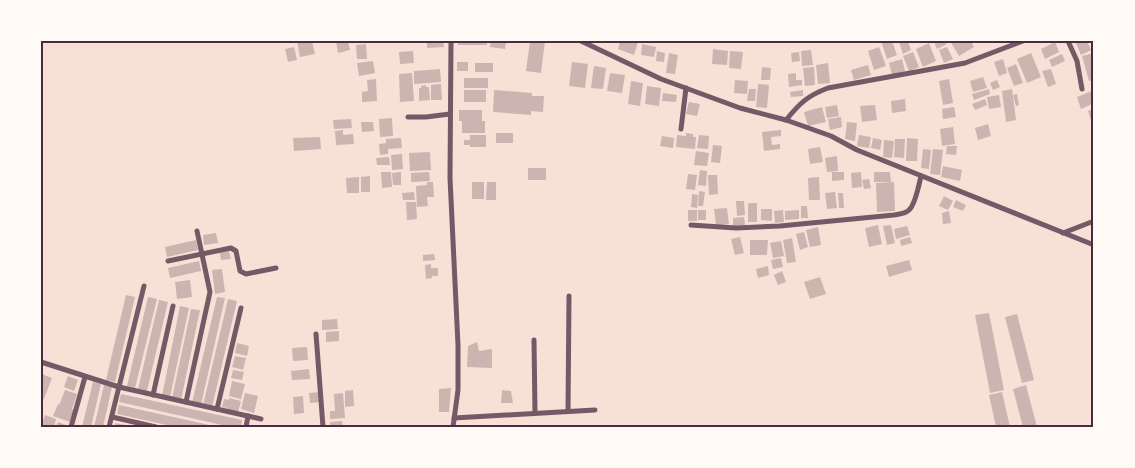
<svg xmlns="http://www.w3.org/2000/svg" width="1135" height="468" viewBox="0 0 1135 468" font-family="Mulish,sans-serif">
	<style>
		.building { fill: #ccb4b1 }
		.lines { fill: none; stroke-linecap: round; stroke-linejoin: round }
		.minor { stroke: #755966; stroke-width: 5 }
		.neatline { fill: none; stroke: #4a2c40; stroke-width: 2 }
	</style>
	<rect width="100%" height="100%" fill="#f7e1d7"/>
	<g class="building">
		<path d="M297,41H312L315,54L300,57Z"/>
		<path d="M336,41H348L350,50L338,53Z"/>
		<path d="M427,41H443L444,47L427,48Z"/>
		<rect x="458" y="41" width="29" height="4"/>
		<path d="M491,41H506L505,49L490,47Z"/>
		<path d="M530,41H545L541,73L526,71Z"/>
		<path d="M620,41L638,42L634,55L618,49Z"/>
		<path d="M881,41H892L897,55L887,59Z"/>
		<path d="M902,41H908L911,50L903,54L899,42Z"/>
		<path d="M935,41H945L947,44L937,49L934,42Z"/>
		<path d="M950,41H971L974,47L959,56Z"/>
		<path d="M1075,41H1087L1091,50L1081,55Z"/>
		<path d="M1055,42L1059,52L1045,59L1041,49Z"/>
		<path d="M929,43L936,61L923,67L916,49Z"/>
		<path d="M366,44L367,59H357L356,45Z"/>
		<path d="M642,44L656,47L654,57L641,55Z"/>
		<path d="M294,47L297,60L288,62L285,49Z"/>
		<path d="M879,47L886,66L874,70L868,51Z"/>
		<path d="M947,47L953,59L944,63L939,50Z"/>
		<path d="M713,49L728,51L727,65L712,64Z"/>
		<path d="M811,50L813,65L802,66L801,51Z"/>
		<path d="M413,51L414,63L400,64L399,52Z"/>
		<path d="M657,51L665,53L664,62L656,61Z"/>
		<path d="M730,51L743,52L741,69L729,68Z"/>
		<path d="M799,52L800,61L792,62L791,53Z"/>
		<path d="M913,52L919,67L909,71L903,56Z"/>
		<path d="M669,53L678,55L675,74L666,73Z"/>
		<path d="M1031,53L1041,77L1027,83L1017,59Z"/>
		<path d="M1094,53V80L1089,81L1082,56Z"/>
		<path d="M1062,54L1065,61L1052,67L1049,60Z"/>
		<path d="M902,59L905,71L892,75L889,63Z"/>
		<path d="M1003,59L1007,73L999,76L994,62Z"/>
		<path d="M373,61L375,73L359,76L357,63Z"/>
		<rect x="457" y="62" width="11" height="9"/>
		<path d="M572,62L588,64L585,88L569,86Z"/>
		<rect x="475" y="63" width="18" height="9"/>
		<path d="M828,63L830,83L818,84L816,65Z"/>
		<path d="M1016,64L1023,83L1014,86L1007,68Z"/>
		<path d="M868,65L871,75L854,80L851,70Z"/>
		<path d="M594,66L606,68L603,89L591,88Z"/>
		<path d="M762,67L771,68L770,80H761Z"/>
		<path d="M814,67L815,85L805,86L803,68Z"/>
		<path d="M440,69L441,82L414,84V71Z"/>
		<path d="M1051,69L1056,84L1048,87L1042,71Z"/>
		<path d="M412,73L414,101L400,102L399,74Z"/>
		<path d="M610,73L625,75L622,93L607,91Z"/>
		<path d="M796,73V80H802V85L789,87L788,74Z"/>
		<path d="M983,77L987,88L973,92L970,81Z"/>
		<rect x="464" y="78" width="24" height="10"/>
		<path d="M376,79L377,101L362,102V92L368,91L367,80Z"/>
		<path d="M949,79L953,103L943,105L939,81Z"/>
		<path d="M735,80L748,81L747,94L734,93Z"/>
		<path d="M997,80L1000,87L993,90L990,83Z"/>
		<path d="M631,81L643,83L640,106L628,104Z"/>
		<path d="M441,84L442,100H431V85Z"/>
		<path d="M758,84L769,85L767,108L756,107Z"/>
		<path d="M426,85V87H429L430,100L419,101V88H421V86Z"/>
		<path d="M647,86L661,88L659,106L645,104Z"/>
		<path d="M749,89H756L755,101H747Z"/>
		<path d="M989,89L990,94L974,100L972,94Z"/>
		<path d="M1012,89L1016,120L1006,122L1002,91Z"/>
		<rect x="464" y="90" width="22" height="12"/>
		<path d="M494,90L532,93V96H544L543,112L531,111V115L493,112Z"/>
		<path d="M803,90V96L791,97L790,92Z"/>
		<path d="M1094,90V103L1081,109L1077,97Z"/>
		<path d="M663,93L677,95L676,102L662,101Z"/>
		<path d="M1017,94L1019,105L1016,106L1013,95Z"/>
		<path d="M999,95L1001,107L989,109L987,97Z"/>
		<path d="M905,99L906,111L892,113L891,101Z"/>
		<path d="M985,99L987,105L975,110L972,104Z"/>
		<path d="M689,102L700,104L697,116L686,114Z"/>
		<path d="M837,105L839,116L827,118L825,107Z"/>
		<path d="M875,105L877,120L862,122L860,106Z"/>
		<path d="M822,107L826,122L808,126L804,112Z"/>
		<path d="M954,107L956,117L943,119L942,109Z"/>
		<path d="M1094,109V127H1093L1088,111Z"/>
		<path d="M459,110H482V121H485V133H462V121H459Z"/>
		<path d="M841,117L842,127L830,130L828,119Z"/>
		<path d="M392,118L393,136L380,137L379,119Z"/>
		<path d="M351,119L352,128L334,129L333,120Z"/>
		<path d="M361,122H373L374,131L362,132Z"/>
		<path d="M847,122L857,123L855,141L845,139Z"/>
		<path d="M988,124L991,136L978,140L975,128Z"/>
		<path d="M953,127L955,144L942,146L940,129Z"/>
		<path d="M343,130V135L353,134L354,144L336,145L335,131Z"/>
		<path d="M781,130V136L771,137L772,145L780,144V149L764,151L762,132Z"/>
		<rect x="496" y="133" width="17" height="10"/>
		<path d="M686,133L693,134V137H696L695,149L676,147L677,135L686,136Z"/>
		<path d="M470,135H486V147H470V145H464V140H470Z"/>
		<path d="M699,135L709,136L708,149L697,148Z"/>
		<path d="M859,135L871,137L869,148L857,146Z"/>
		<path d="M662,136L674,138L673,148L660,146Z"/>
		<path d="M320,137L321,149L294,151L293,138Z"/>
		<path d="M401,138L402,148L388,149V154L380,155L379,144L386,143V139Z"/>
		<path d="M873,138L882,140L880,150L871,148Z"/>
		<path d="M907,138L918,139L917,161H906Z"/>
		<path d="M895,139H905L904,158L894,157Z"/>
		<path d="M884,140L894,141L892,158L883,157Z"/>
		<path d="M713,145L722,146L720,163L711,162Z"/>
		<path d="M947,146H957L956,155L946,154Z"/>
		<path d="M820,147L823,162L810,164L808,149Z"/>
		<path d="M923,149L931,150L929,169L921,168Z"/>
		<path d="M933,149L943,150L940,175L930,174Z"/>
		<path d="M696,151L709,153L707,166L694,165Z"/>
		<path d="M430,152L431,170L410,171L409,153Z"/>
		<path d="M402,154L403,169L392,170L391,155Z"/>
		<path d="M837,156L838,171L827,172L825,158Z"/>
		<path d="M389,157L390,165H377L376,158Z"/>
		<path d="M943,166L962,170L960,181L941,177Z"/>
		<rect x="528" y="168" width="18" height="12"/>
		<path d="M700,170L707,171L706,186L698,185Z"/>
		<path d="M381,172H391L392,187L382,188Z"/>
		<path d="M401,172V185H393L392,173Z"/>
		<path d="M429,172L430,181L411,182V173Z"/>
		<path d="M832,172H844V180L832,181Z"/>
		<path d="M861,172L862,187L852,188L851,173Z"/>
		<path d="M874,172H890L891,182H874Z"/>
		<path d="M688,174L697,175L695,190L686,189Z"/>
		<path d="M708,175H717L718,194L709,195Z"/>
		<path d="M370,176V192H361V177Z"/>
		<path d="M359,177V193H347L346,178Z"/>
		<path d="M819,177L820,200H809L808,178Z"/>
		<path d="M869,179L871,188L864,189L862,180Z"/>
		<path d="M427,182H433L434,197H427L428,206L417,207L416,186L427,185Z"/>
		<rect x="472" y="182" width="12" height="17"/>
		<path d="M487,182H496V200H486Z"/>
		<path d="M894,182L895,211L877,212L876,183Z"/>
		<path d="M699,191L705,192L703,206H698Z"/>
		<path d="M414,192L415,200H403L402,193Z"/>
		<path d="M835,192L837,208L827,209L825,193Z"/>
		<path d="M838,193H843L844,208H839Z"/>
		<path d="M692,194L698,195L697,208L691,207Z"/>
		<path d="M944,196L953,201L948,210L939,206Z"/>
		<path d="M956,200L966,205L963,211L953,207Z"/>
		<path d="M736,201H744L745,215L737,216Z"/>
		<path d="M406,202H416L417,219L407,220Z"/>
		<rect x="748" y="203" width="9" height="19"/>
		<path d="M801,206H807L808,218H801Z"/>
		<path d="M727,208L729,224L716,225L714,209Z"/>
		<path d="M761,209H772V221L761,220Z"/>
		<rect x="688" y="210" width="9" height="11"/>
		<rect x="698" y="210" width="8" height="10"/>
		<path d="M783,210L784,222L775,223L774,211Z"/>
		<path d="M799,210V219L785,220V211Z"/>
		<path d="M949,211L951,223L943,224L942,213Z"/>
		<path d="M744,217L745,225L733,226V218Z"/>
		<path d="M878,225L882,244L869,247L865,228Z"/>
		<path d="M891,225L895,243L887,245L883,226Z"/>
		<path d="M907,226L910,235L896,239L894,229Z"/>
		<path d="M818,227L821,245L810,247L806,230Z"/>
		<path d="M804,232L808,247L800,250L796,234Z"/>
		<path d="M216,233L218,243L204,245L203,235Z"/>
		<path d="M740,237L744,253L735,255L731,239Z"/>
		<path d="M910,237L912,243L901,246L900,240Z"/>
		<path d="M792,238L796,262L787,263L783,240Z"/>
		<path d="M196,240L198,250L167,257L165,247Z"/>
		<path d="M750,240H768L767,255H750Z"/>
		<path d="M781,241L784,256L773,258L770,243Z"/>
		<path d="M229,251L231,259L221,260L220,253Z"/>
		<path d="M434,254L435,260L423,261V255Z"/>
		<path d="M781,258L783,267L773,269L771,260Z"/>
		<path d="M909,260L912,270L889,277L886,266Z"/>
		<path d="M199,261L201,271L170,278L168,268Z"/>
		<path d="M431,264V268H438V276H432V278L426,279L425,265Z"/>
		<path d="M768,266L769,275L758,278L756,269Z"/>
		<path d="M222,269L225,292L215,294L212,270Z"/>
		<path d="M782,271L786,282L778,285L774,275Z"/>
		<path d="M820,277L826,294L810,299L804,282Z"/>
		<path d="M190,280L192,297L177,299L175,282Z"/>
		<path d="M126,295L135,297L115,382L106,380Z"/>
		<path d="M148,297L157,299L135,388L127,386Z"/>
		<path d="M217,297L225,298L201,405L192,403Z"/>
		<path d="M228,299L237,301L212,407L203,405Z"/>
		<path d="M159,300L168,302L147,391L138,389Z"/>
		<path d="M180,306L189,308L170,397L162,396Z"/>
		<path d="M191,309L200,310L181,400L172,398Z"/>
		<path d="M989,313L1004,390L990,393L975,315Z"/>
		<path d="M1017,314L1034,380L1022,383L1005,317Z"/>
		<path d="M337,319L338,329L322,330V320Z"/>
		<path d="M339,331V341L326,342V332Z"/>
		<path d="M477,342L479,351L492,349V368L467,367L468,346Z"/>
		<path d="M237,343L249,346L247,356L235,353Z"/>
		<path d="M307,347L308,360L293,361L292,348Z"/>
		<path d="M235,356L246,358L243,370L232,367Z"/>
		<path d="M309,369L310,379L292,380L291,371Z"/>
		<path d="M233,370L244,372L242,380L231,378Z"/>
		<path d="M42,374L52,378L44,399L41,398V377Z"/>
		<path d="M68,376L78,380L74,391L64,387Z"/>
		<path d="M232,381L245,384L241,399L229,396Z"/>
		<path d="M93,382L101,384L91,427H82Z"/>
		<path d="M104,385L112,387L103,427H94Z"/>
		<path d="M1026,385L1037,427H1023L1013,389Z"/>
		<path d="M451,388L449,412H439V389Z"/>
		<path d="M65,390L77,394L72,409L74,410L70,422L53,416L58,404L59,405Z"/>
		<path d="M353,390L354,406L345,407V391Z"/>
		<path d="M502,390L511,391L513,403H501Z"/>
		<path d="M320,392V402L310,403L309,393Z"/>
		<path d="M1002,392L1010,427H996L989,395Z"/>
		<path d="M245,393L258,396L254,413L241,409Z"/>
		<path d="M343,393L345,418L330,419V411H335L334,394Z"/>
		<path d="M121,394L242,420L241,427H231L119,402Z"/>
		<path d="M303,396L304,413L294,414L293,397Z"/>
		<path d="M229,398L241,401L238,412L226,410L227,408L222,407L224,399L229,400Z"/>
		<path d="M119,405L214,426V427H176L117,414Z"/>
		<path d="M45,415L56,419L54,427H41Z"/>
		<path d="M342,421L343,427H331L330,422Z"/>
		<path d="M58,422L71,427H56Z"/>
		<path d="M115,423L131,426V427H115Z"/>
	</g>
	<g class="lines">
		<g class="minor">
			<path d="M451,41L450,178L458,345V390L453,427"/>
			<path d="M581,41L661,79L740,108L786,120L831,136L857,150L1094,245"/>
			<path d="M1068,41L1077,61L1082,89"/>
			<path d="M408,117H426L450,114"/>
			<path d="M786,120C800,103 807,96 828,88L965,63L1023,41"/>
			<path d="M681,129L686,88"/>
			<path d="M691,225L736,228L780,226L894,215C899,214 905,214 909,210C915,205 919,185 921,176"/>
			<path d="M1063,233L1094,221"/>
			<path d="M168,261L231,248L236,251L240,271L246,274L276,268"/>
			<path d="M316,334L323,427"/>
			<path d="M534,340L535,413"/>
			<path d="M41,362L119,387L261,419"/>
			<path d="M153,395L173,306"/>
			<path d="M186,402L210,292L197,231"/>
			<path d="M217,409L241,308"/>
			<path d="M568,411L569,296"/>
			<path d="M112,417L156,427"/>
			<path d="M454,418L595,410"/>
			<path d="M71,427L85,377"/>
			<path d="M109,427L144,286"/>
			<path d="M246,427L248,416"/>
		</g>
	</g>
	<rect width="1135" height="468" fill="none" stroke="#fffaf5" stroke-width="85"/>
	<rect x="42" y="42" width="1050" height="384" class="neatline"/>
</svg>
